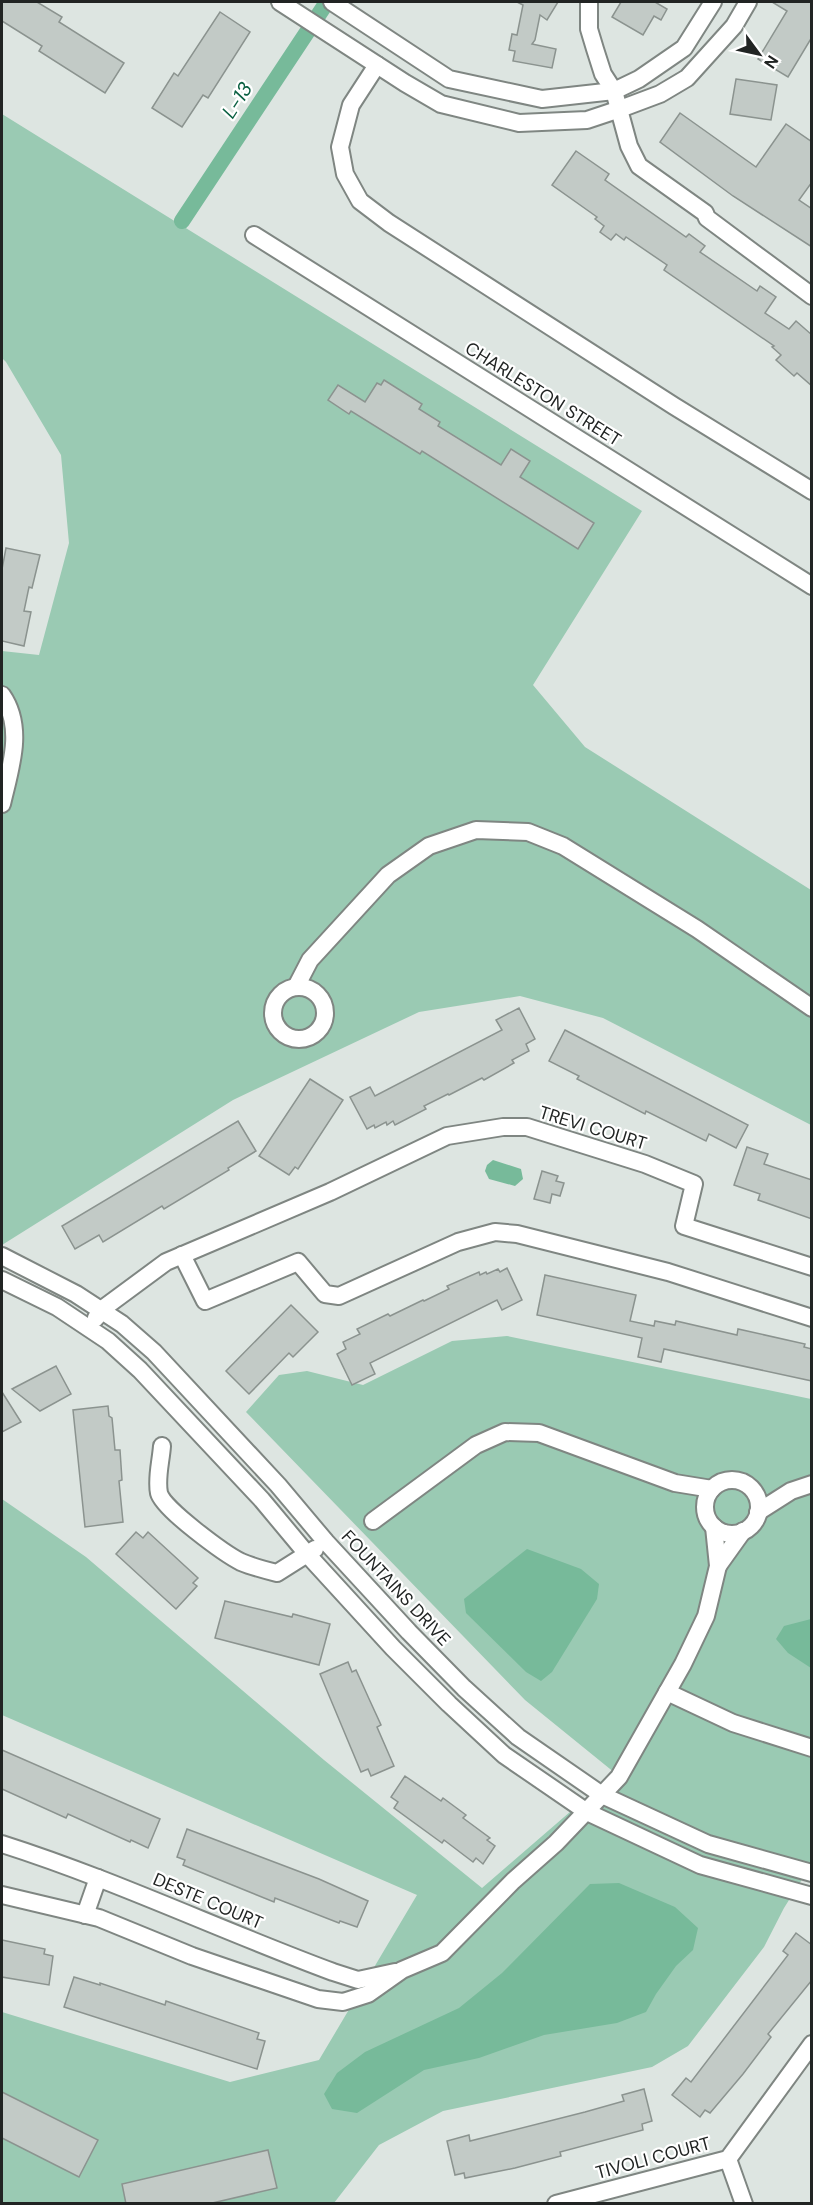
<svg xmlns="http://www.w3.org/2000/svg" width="813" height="2205" viewBox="0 0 813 2205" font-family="'DM Sans',sans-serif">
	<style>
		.green { fill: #9acab3 }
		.water { fill: #77ba9a }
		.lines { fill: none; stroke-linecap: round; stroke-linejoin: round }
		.canal { stroke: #77ba9a; stroke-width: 16 }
		.building { fill: #c2cac6; stroke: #8b938f; stroke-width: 1.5 }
		.minor-casing { stroke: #7f8682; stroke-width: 20 }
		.minor { stroke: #fff; stroke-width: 16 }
		.labels { text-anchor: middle; stroke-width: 4.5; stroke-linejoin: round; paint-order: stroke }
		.street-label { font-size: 18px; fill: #212423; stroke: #fff }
		.water-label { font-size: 20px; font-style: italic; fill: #0c6143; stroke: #fff }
	</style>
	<rect width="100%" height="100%" fill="#dde5e1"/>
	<g class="green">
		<path d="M2,114L642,511L533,685L585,747L811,890V1125L603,1018L520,996L419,1012L233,1100L2,1245V651L39,655L69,543L61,455L6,362L2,358Z"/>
		<path d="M507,1336L811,1399V1865L784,1908L764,1947L688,2046L652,2067L443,2111L379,2145L334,2203H2V2012L230,2082L319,2060L417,1895L2,1715V1499L86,1557L324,1760L482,1888L615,1773L525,1700L246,1412L279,1375L307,1371L363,1385L452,1341Z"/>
	</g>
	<g class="water">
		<path d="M493,1160L521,1169L523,1179L515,1186L489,1179L485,1171L487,1165Z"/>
		<path d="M527,1549L581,1569L599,1584L597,1599L552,1672L541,1681L526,1672L466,1613L464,1599Z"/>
		<path d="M811,1619H812L811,1668L788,1653L776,1639L784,1626Z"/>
		<path d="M619,1883L675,1907L698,1928L693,1950L676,1966L656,1994L646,2012L617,2023L544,2035L479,2058L424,2070L357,2113L332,2109L324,2094L337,2073L365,2052L459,2008L502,1973L590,1884Z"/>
	</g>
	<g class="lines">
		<path class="canal" d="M182,221L327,2"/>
	</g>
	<g class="building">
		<path d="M2,2H37L62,17L59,22L124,63L105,93L39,51L42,46L2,21Z"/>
		<path d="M517,2H558L547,20L540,15L535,40L532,44L556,49L552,68L513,61L515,51L509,50L512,34L517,35L523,5Z"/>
		<path d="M621,2H655L667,9L661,20L654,16L643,35L612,17Z"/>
		<path d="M772,2H812V37L788,77L758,59L787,11Z"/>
		<path d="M220,12L250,32L208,98L203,95L182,127L152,108L174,73L178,76Z"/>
		<path d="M736,79L777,85L771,120L730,114Z"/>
		<path d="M680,113L756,167L786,124L812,142V182L799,200L812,209V247L733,196L660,142Z"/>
		<path d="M576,151L609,174L605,180L686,237L689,234L705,246L700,252L757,291L760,286L776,297L765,313L789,329L796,321L812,335V386L797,373L794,376L776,360L781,355L772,347L774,346L664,270L667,265L626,237L624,240L616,234L611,240L600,232L604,226L595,219L597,217L552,185Z"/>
		<path d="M384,380L422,404L419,409L440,422L438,426L501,465L511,449L530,461L520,477L594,523L578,549L422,451L420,454L351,411L349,414L328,400L338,385L365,402L377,383L381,385Z"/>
		<path d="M6,548L40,555L32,588L29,587L24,611L31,612L24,646L2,641V569Z"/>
		<path d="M519,1008L535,1039L526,1044L529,1051L512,1060L514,1063L484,1080L482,1078L449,1095L448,1094L424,1106L426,1109L395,1125L393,1121L387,1125L386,1122L375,1128L374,1125L367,1129L350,1097L370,1087L375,1096L502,1030L496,1020Z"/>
		<path d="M565,1030L748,1125L736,1148L709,1134L706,1141L646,1111L645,1114L577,1079L579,1076L549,1061Z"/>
		<path d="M310,1079L343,1100L298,1169L295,1167L289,1175L259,1156Z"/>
		<path d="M238,1121L256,1151L228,1168L229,1170L164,1209L162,1206L103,1242L99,1235L75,1249L62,1226Z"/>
		<path d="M747,1147L768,1154L764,1164L812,1180V1219L758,1200L760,1194L734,1185Z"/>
		<path d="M542,1171L558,1176L556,1181L564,1183L560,1196L552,1194L550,1203L534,1199Z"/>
		<path d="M507,1268L522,1300L502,1310L497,1300L370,1363L375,1374L352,1385L337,1354L346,1349L343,1342L360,1334L357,1329L388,1314L390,1316L423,1300L424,1301L449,1289L447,1286L479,1272L480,1275L486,1272L487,1274L498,1269L500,1272Z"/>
		<path d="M545,1275L636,1295L630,1321L654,1326L655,1321L675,1325L676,1321L737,1335L738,1329L805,1344L804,1347L812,1349V1381L664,1349L661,1362L638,1357L642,1338L537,1315Z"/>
		<path d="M291,1305L318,1332L293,1357L289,1353L249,1394L226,1371Z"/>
		<path d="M56,1366L71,1394L40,1411L12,1389Z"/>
		<path d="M2,1392L21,1422L2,1432Z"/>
		<path d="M108,1406L109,1416L112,1418L115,1450H120L122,1480L119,1481L123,1522L85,1527L73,1410Z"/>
		<path d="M136,1532L143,1538L148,1532L198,1578L193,1583L197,1586L176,1609L116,1554Z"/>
		<path d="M225,1601L292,1617L293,1614L330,1624L319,1665L215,1638Z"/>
		<path d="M348,1662L352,1672L356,1670L370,1701L381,1725L377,1727L394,1766L371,1776L368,1769L361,1772L320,1674Z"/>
		<path d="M2,1750L160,1819L148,1848L131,1840L130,1842L68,1814L66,1818L2,1789Z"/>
		<path d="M405,1776L441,1801L443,1798L466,1815L463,1818L490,1838L487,1840L495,1846L483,1864L476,1858L473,1862L444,1840L442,1843L394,1808L398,1802L391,1797Z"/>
		<path d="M187,1829L319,1879L368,1901L357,1927L340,1921L339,1923L275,1898L274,1902L183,1865L185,1860L177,1857Z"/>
		<path d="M796,1933L812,1945V1980L768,2034L771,2037L743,2074L710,2113L705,2110L700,2117L672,2095L686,2078L691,2082L788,1955L783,1951Z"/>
		<path d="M2,1940L45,1949L44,1954L53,1956L49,1985L2,1977Z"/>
		<path d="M74,1977L100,1985V1983L165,2005L166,2001L259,2033L257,2039L265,2041L257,2069L64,2007Z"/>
		<path d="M644,2089L652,2121L642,2124L643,2130L560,2152L561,2156L515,2168L465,2178L464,2173L455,2175L447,2141L469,2135L470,2141L585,2112L624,2101L622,2095Z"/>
		<path d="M2,2092L98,2140L79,2177L2,2138Z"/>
		<path d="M268,2150L277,2188L208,2204H126L122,2184Z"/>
	</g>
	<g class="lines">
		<defs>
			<g id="minor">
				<path d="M280,2L405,83L441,104L519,123L587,120L620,109L660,94L687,78L734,26L748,2"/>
				<path d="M332,2L449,79L542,99L614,91L639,79L684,48L713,2"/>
				<path d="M589,2V29L595,49L603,74L614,91L629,146L639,166L705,213L707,218L812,296"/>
				<path d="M377,65L351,105L340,147L345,174L360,201L389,223L674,406L812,491"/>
				<path d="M254,235L812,586"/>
				<path d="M2,695C25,728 10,769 2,804"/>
				<circle cx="299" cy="1013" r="26"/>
				<path d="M296,987L310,960L388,875L429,846L476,830L528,832L563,846L697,929L812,1008"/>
				<path d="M182,1255L205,1301L298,1262L325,1294L339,1296L458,1242L495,1232L517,1234L668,1272L812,1318"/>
				<path d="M2,1256L76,1294L122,1324L154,1352L278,1485L326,1542L409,1632L464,1688L518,1737L602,1795L708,1844L812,1873"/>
				<path d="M2,1280L57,1307L108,1341L140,1370L262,1500L307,1554L393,1648L449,1704L504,1755L587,1812L700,1865L812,1896"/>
				<path d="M96,1318L101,1310L166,1262L330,1192L447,1136L503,1127H527L645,1164L694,1184L684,1226L812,1267"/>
				<path d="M162,1446C161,1461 156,1478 159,1493C163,1509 225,1554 241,1562C253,1567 265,1570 277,1573L315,1549"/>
				<circle cx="732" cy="1507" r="27"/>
				<path d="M758,1512L791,1491L812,1484"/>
				<path d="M373,1521L476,1445L505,1432L539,1433L675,1483L712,1489"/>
				<path d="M718,1566L743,1531"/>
				<path d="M667,1692L733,1723L812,1748"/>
				<path d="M2,1844C115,1880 222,1931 333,1972L358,1980L395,1972"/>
				<path d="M2,1895L99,1918L192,1956L318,1999L343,2002L368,1994L402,1970L442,1953L513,1881L556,1843L619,1777L683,1664L706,1616L718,1566L714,1527"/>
				<path d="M85,1915L98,1878"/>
				<path d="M728,2159L744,2204"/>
				<path d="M556,2204L728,2159L812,2044"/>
			</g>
		</defs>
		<use href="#minor" class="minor-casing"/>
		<use href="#minor" class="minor"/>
	</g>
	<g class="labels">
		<g class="street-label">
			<text transform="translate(543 394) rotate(32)" y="6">CHARLESTON STREET</text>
			<text transform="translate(593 1128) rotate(17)" y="6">TREVI COURT</text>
			<text transform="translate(396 1588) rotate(47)" y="6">FOUNTAINS DRIVE</text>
			<text transform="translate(208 1901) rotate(23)" y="6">DESTE COURT</text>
			<text transform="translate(653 2158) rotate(-15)" y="6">TIVOLI COURT</text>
		</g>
		<g class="water-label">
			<text transform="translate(237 100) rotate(-57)" y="7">L-13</text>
		</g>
	</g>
	<rect width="813" height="2205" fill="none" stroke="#212423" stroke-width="6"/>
	<g transform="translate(759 54) rotate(123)" stroke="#ffffff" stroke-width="4.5" paint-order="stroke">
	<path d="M0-4.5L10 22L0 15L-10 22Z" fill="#212423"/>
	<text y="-9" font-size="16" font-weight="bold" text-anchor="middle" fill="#212423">N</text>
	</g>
</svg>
